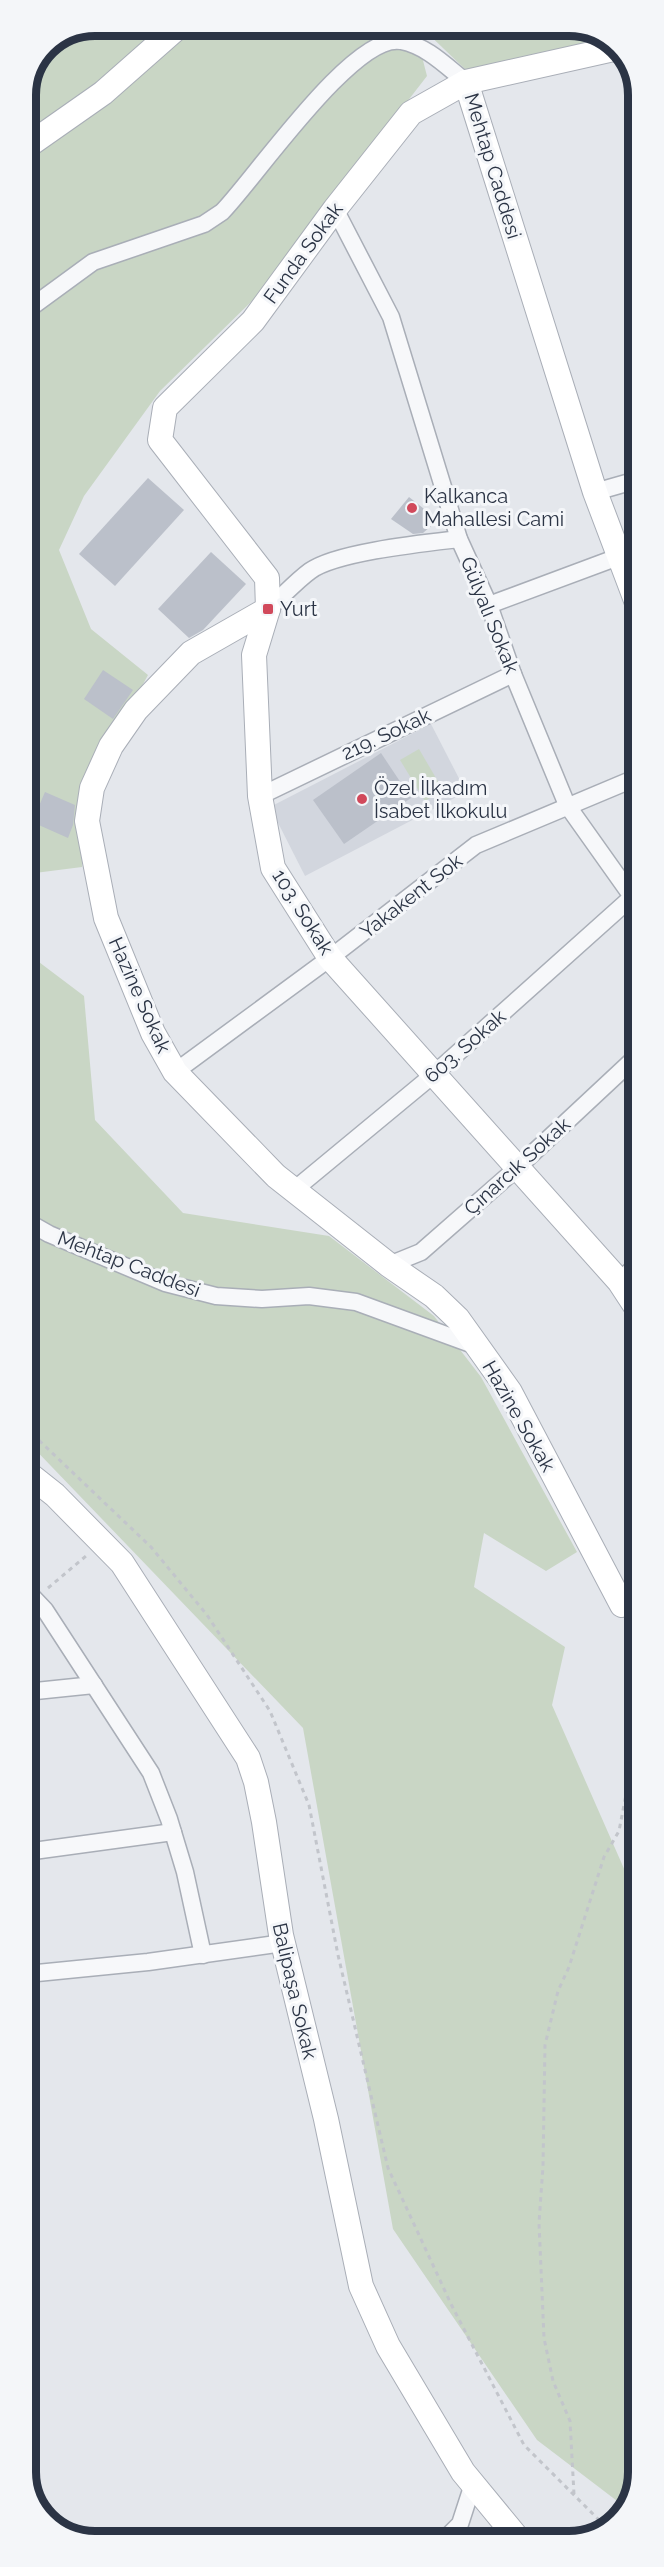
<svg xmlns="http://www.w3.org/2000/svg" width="664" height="2567" viewBox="0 0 664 2567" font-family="Raleway,sans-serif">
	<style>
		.built { fill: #d2d6de }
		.green { fill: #c9d6c5 }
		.building { fill: #bbc0ca }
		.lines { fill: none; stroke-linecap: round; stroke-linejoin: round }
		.street-casing { stroke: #a9aeb7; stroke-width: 19 }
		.secondary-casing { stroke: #a9aeb7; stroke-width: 26 }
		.path { stroke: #c2c5cb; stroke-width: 3; stroke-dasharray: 4.5 4.5; stroke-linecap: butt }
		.street { stroke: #f7f8fa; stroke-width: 16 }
		.secondary { stroke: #fff; stroke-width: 24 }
		.poi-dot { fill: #d1495b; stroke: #f4f6f9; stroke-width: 2 }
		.labels { text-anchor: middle; stroke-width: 6; stroke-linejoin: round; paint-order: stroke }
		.street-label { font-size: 20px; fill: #2b3445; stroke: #f4f6f9 }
		.poi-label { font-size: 20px; fill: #2b3445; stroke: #f4f6f9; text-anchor: start }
		.rim { fill: none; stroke: #2b3445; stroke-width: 8 }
	</style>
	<rect width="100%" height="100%" fill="#e4e7ec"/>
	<path class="built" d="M431,724L466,792L305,876L270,807Z"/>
	<g class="green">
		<path d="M95,26H414L427,76L255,298L160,391L84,496L59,550L91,629L148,675L81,799L82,867L27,874V953L84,996L95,1120L183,1213L329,1236L434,1316L481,1377L577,1552L546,1571L484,1533L474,1587L565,1647L552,1705L629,1880V2015L638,2029V2472L625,2507L537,2440L393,2229L303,1728L26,1440V95L31,83L69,36Z"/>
		<path d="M420,26H578L609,40L468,72Z"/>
		<path d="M419,749L443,790L425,801L400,760Z"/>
	</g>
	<g class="building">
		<path d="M148,478L184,510L115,586L79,554Z"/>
		<path d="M409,497L438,520L423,533L413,534L391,519Z"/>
		<path d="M211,552L246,584L203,630L189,638L158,609Z"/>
		<path d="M103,670L133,690L113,719L84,699Z"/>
		<path d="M381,753L411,798L344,844L313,800Z"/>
		<path d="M45,792L75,805L73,825L68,838L32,822Z"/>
	</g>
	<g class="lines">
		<defs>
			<g id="street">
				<path d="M335,209L391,317L459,539L489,605L513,674L567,805L638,905"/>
				<path d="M26,311L93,262L204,224L222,212C254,180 353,33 401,41C427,46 446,66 466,82"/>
				<path d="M595,492L637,480"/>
				<path d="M489,605L618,557"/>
				<path d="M268,609C282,597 295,582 310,571C336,552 425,543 459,539"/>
				<path d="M260,796L513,674"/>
				<path d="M175,1072L330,958L476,845L638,777"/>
				<path d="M294,1190L433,1075L632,897"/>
				<path d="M26,1221L49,1234L165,1283L216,1296L262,1299L309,1296L356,1302L479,1347"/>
				<path d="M389,1265L421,1252L518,1167L638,1055"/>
				<path d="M619,1281L638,1264"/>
				<path d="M26,1590L45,1610L151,1773L169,1819L185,1872L203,1955"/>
				<path d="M26,1692L94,1685"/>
				<path d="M26,1852L173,1832"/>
				<path d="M27,1974L148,1962L283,1943"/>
				<path d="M444,2540L460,2524L473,2484"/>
			</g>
			<g id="secondary">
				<path d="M618,48L466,82L411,113L335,209L253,321L165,408L160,440L267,578L268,609L254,655L260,796L273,868L330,958L619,1281L638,1310"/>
				<path d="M466,82L595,492L637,603"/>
				<path d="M26,147L103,93L179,26"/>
				<path d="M268,609L191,653L136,710L111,746L92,788L87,821L106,918L153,1033L175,1072L276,1176L389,1265L434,1296L458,1319L510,1392L622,1605L638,1594"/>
				<path d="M26,1472L55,1495L122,1563L248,1758L256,1782L264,1822L281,1935L326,2119L361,2286L388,2346L463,2472L519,2540"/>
			</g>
		</defs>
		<use href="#street" class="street-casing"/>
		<use href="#secondary" class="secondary-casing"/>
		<g class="path">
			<path d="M26,1428L151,1547L207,1615L270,1711L309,1805L338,1955L388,2168L451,2304L524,2445L606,2527"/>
			<path d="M48,1588L86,1556"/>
			<path d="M628,1646L638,1668"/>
			<path d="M574,2494L570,2421L553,2381L544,2338L539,2223L543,2166L545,2045L558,1991L569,1967L604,1857L619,1831L629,1779L633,1730L627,1623"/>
		</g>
		<use href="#street" class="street"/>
		<use href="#secondary" class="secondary"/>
	</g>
	<g class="poi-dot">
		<circle cx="412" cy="508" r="6"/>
		<rect x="262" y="603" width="12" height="12" rx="3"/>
		<circle cx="362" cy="799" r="6"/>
	</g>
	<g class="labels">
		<g class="street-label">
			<text transform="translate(493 166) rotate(73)" y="7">Mehtap Caddesi</text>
			<text transform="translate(303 253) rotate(-54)" y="7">Funda Sokak</text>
			<text transform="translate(490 615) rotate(68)" y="7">Gülyalı Sokak</text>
			<text transform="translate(386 734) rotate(-25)" y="7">219. Sokak</text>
			<text transform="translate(411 896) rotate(-38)" y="7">Yakakent Sok</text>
			<text transform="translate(303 912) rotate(58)" y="7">103. Sokak</text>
			<text transform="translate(140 995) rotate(66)" y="7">Hazine Sokak</text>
			<text transform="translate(465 1046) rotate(-41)" y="7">603. Sokak</text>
			<text transform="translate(517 1166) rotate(-42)" y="7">Çınarcık Sokak</text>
			<text transform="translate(129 1264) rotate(21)" y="7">Mehtap Caddesi</text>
			<text transform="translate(519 1416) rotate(60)" y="7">Hazine Sokak</text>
			<text transform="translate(295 1991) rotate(77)" y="7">Balipaşa Sokak</text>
		</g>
		<g class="poi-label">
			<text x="424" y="503">Kalkanca<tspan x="424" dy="23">Mahallesi Cami</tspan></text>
			<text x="280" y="616">Yurt</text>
			<text x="374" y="795">Özel İlkadım<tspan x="374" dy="23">İsabet İlkokulu</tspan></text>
		</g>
	</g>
	<path d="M0 0H664V2567H0ZM95 36H569A59 59 0 0 1 628 95V2472A59 59 0 0 1 569 2531H95A59 59 0 0 1 36 2472V95A59 59 0 0 1 95 36Z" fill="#f4f6f9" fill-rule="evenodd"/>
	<path class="rim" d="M95 36H569A59 59 0 0 1 628 95V2472A59 59 0 0 1 569 2531H95A59 59 0 0 1 36 2472V95A59 59 0 0 1 95 36Z"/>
</svg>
